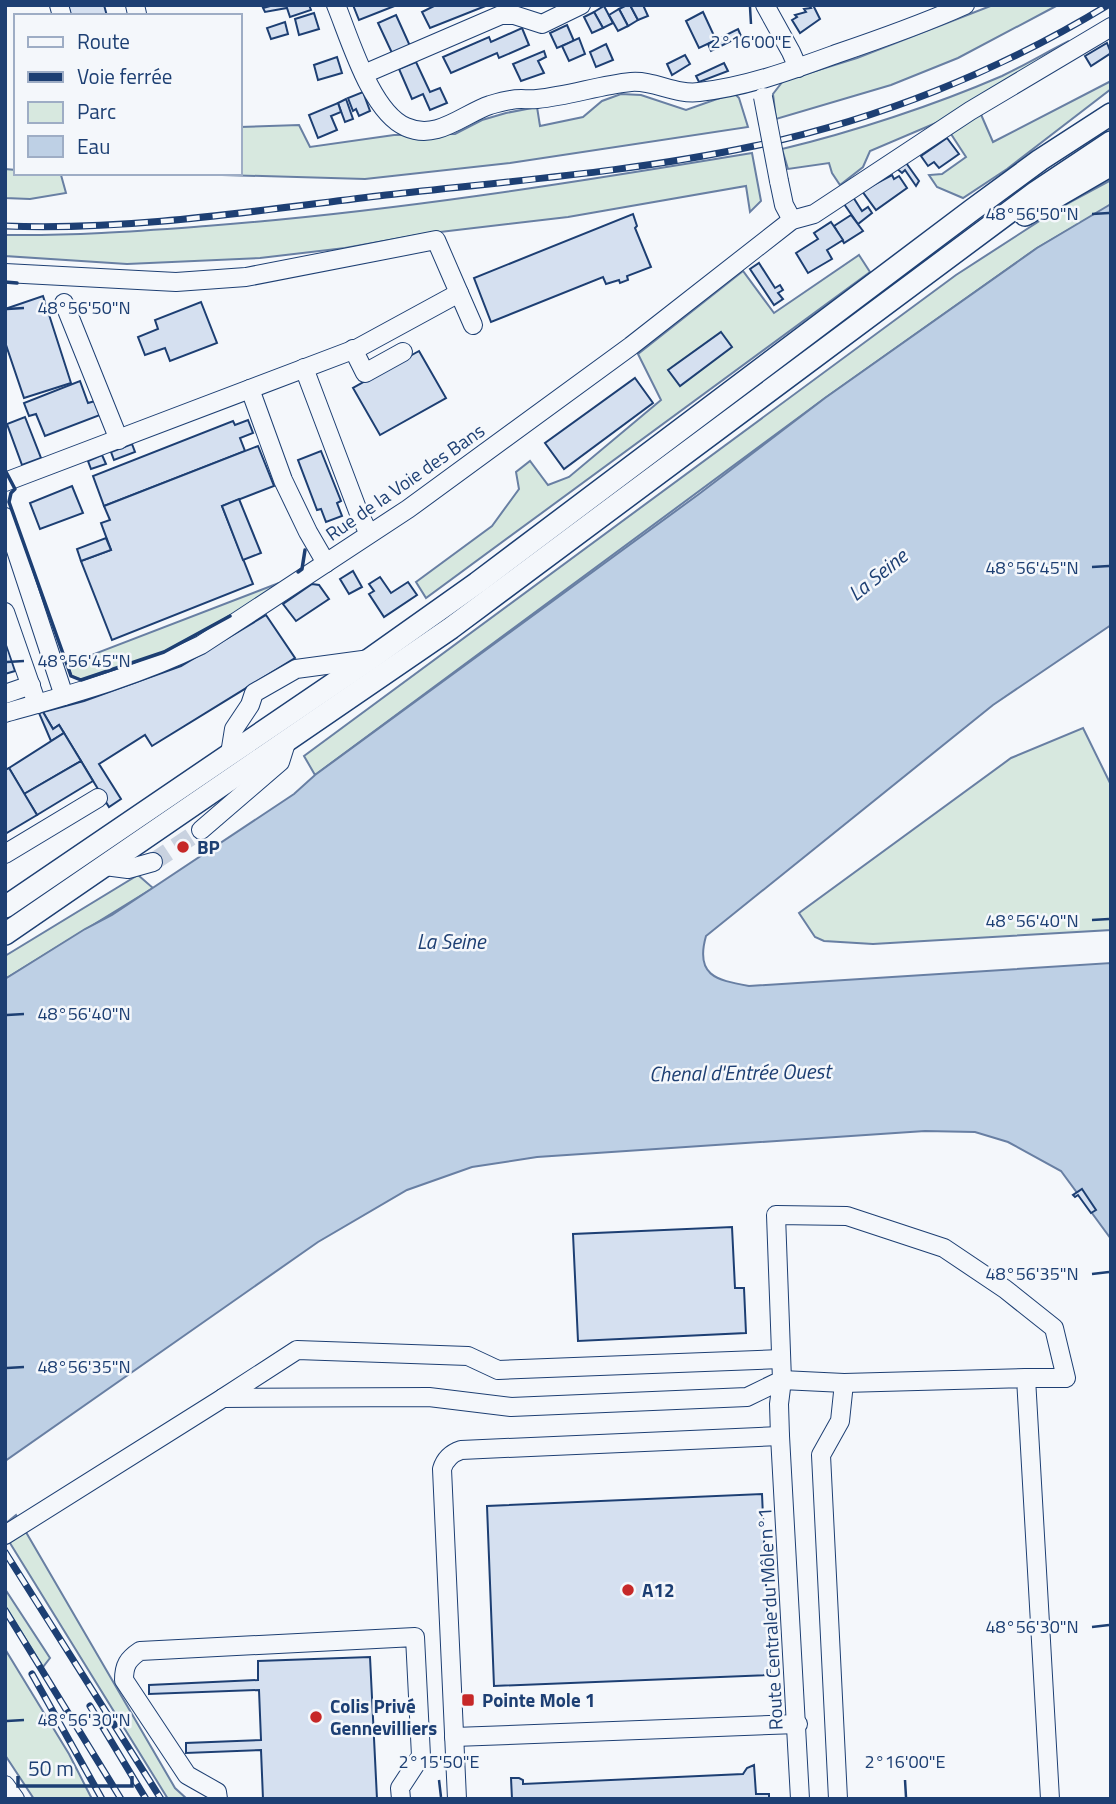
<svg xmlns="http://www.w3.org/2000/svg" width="1116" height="1804" viewBox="0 0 1116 1804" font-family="'Titillium Web',sans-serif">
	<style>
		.green { fill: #d7e8df; stroke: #687fa3; stroke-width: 2 }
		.water { fill: #bed0e5; stroke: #687fa3; stroke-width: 2 }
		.building { fill: #d5e0f0; stroke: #1d3f73; stroke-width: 2 }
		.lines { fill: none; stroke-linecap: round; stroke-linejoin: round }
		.minor-tunnel { stroke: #c9d2e0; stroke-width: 18; stroke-dasharray: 18 9; stroke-linecap: butt }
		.minor-casing { stroke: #1d3f73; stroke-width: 20 }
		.major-casing { stroke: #1d3f73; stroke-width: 24 }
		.minor { stroke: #f4f7fb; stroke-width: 18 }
		.major { stroke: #f4f7fb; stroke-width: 21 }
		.rail-casing { stroke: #1d3f73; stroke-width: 7 }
		.rail { stroke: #f4f7fb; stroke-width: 4.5; stroke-dasharray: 13; stroke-linecap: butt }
		.minor-bridge-casing { stroke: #1d3f73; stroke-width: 20; stroke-linecap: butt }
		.minor-bridge { stroke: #f4f7fb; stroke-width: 18 }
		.wall { stroke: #1d3f73; stroke-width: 3.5 }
		.ticks { fill: none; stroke: #1d3f73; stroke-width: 2.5 }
		.poi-dot { fill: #c62828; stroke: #f4f7fb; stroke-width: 2.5 }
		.labels { text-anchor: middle; stroke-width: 5; stroke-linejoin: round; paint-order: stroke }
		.street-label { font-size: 19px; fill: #1d3f73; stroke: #f4f7fb }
		.poi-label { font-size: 19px; font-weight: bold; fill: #1d3f73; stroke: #f4f7fb; text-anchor: start }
		.water-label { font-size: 21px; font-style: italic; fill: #1d3f73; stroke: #f4f7fb }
		.ticks-label { font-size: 18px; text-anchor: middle; fill: #1d3f73; stroke: #f4f7fb; stroke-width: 5; stroke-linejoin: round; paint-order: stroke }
	</style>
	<rect width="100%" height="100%" fill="#f4f7fb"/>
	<g class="green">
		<path d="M993,5H1058L958,58L891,85L776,119L773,94L783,81L857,58Z"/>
		<path d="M1069,41L976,103L993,142L1111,81V89L1007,169L963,198L937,187L929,175L942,174L966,157L951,134L958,124L957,114L870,151L863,167L840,185L832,173L829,163L788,169L782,149C853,132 935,105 1002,76C1025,65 1047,52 1069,41Z"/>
		<path d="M734,93L739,98L748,127L510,163L365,179L154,173H240V127L299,125L310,147L394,135L455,134L482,120L506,113L537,107L540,126L583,117L602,101L621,94L641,95L686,110Z"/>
		<path d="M752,153L761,201L750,212L746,186L568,217L423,234L345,248L260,258L127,264L5,256V235C74,236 138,231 206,226C390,212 571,183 752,153Z"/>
		<path d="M5,169L16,170V173L61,175L66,193L30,199L5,198Z"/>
		<path d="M1111,180V205L1037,248L825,398L315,775L304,756L956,275L1061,207Z"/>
		<path d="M859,255L870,272L426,598L416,582L492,526L519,489L516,472L530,461L548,485L569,477L661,400L638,354L743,271L774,313Z"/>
		<path d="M279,583L243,609L164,652L81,680L71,676L68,664Z"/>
		<path d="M1083,728L1111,785V930L873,944L824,941L815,937L799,913L1011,758Z"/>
		<path d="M138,875L153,888L5,979V956Z"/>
		<path d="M16,1515L175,1788L187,1799H168L5,1535V1524Z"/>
		<path d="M5,1589L50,1658L43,1667L5,1606Z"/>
		<path d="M5,1649L69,1754L92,1799H34L5,1755Z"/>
	</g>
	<path class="water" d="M1111,204V625L993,705L706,936C695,975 715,980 749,986L1111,963V1239L1061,1171L1008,1142L975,1132L925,1131L537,1157L472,1167L407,1190L318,1242L5,1461V979L85,929L112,915L294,794L315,775L699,494L825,398L1037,248Z"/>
	<g class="building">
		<path d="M68,5H104L107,16H71Z"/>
		<path d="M274,5H309L311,10L290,17L287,8L265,12L263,8Z"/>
		<path d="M353,5H397L359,20Z"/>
		<path d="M436,5H488L430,28L422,12Z"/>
		<path d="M627,5H630L638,20L628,26L619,9Z"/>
		<path d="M630,5H643L648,16L638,20Z"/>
		<path d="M809,5H813L820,19L800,33L792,20L797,17L795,15L806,12L804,9L811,8Z"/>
		<path d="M604,6L613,23L603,28L594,12Z"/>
		<path d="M619,9L628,26L618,31L609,15Z"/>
		<path d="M594,12L603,28L592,33L584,17Z"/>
		<path d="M703,12L716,40L699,48L686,21Z"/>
		<path d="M314,13L319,29L299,35L295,19Z"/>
		<path d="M396,15L410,46L392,53L378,23Z"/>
		<path d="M285,22L288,34L271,39L267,28Z"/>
		<path d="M567,25L574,41L557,48L550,33Z"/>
		<path d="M522,28L529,45L499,58L497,53L451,73L443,57L489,37L491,42Z"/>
		<path d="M738,29L741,36L711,51L708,44Z"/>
		<path d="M579,38L585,54L569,61L562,46Z"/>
		<path d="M1107,43L1111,53L1091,66L1085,56Z"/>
		<path d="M606,44L613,60L596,67L590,52Z"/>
		<path d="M544,51L546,57L538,61L544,73L521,81L513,64Z"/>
		<path d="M685,55L690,64L672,75L667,64Z"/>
		<path d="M337,57L342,73L318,80L314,65Z"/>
		<path d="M416,62L430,92L440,88L447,103L430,110L423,94L412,99L399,69Z"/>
		<path d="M724,63L728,71L699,82L696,76Z"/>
		<path d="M363,92L370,111L359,116L356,109L353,111L348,98Z"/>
		<path d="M346,99L353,119L345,122L338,103Z"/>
		<path d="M338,103L341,112L331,116L337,130L318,138L309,115Z"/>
		<path d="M947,138L959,154L939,168L934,162L928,166L921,156Z"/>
		<path d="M904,160L919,181L916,186L905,170L902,173L895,167Z"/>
		<path d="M892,175L894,179L899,176L907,188L876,210L862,191Z"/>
		<path d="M853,197L862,211L868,207L872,213L858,224L844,204Z"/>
		<path d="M633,214L637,226L635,228L651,267L627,276L628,280L620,283L619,280L606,284L603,277L491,322L474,278Z"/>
		<path d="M851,215L863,231L844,243L834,226Z"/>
		<path d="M831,222L843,240L827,250L832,259L808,273L796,253L818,239L814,233Z"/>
		<path d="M759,263L775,288L780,285L783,290L778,293L783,299L774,305L750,269Z"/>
		<path d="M43,296L71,383L24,398L5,342V309Z"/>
		<path d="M201,302L217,343L170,361L165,348L145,355L138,337L158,329L155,320Z"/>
		<path d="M721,332L732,347L680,386L668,370Z"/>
		<path d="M419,351L446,398L380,435L353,388Z"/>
		<path d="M635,378L653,403L564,469L545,443Z"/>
		<path d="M80,381L88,403L95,401L100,415L45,436L36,414L29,416L24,403Z"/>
		<path d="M25,417L41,458L22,465L7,424Z"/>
		<path d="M248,420L253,433L240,438L245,451L104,506L93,476L233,421L235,425Z"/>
		<path d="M132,444L135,452L114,460L111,452Z"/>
		<path d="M258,446L274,486L222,506L253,584L112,640L81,561L111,550L101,523L110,520L104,506Z"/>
		<path d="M321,451L341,501L337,503L342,516L326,522L321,509L317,510L298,460Z"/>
		<path d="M102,455L106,464L91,469L88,461Z"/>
		<path d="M72,486L83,513L40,529L30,503Z"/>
		<path d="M239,499L261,553L243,560L222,506Z"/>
		<path d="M106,538L111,550L81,561L77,549Z"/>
		<path d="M353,571L362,587L349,594L340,579Z"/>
		<path d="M380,577L391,593L408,582L417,595L384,617L369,594L374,591L369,584Z"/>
		<path d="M312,584L319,585L329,599L296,621L283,604Z"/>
		<path d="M266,615L295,658L152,746L145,735L99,764L121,799L109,807L59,725L53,729L43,712L84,701L181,666Z"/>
		<path d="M5,641L15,671L5,674Z"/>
		<path d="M43,712L53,729L59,725L64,733L51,741L39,713Z"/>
		<path d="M64,733L81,761L24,794L9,768Z"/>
		<path d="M81,761L93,781L37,815L24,794Z"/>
		<path d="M9,768L37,815L5,834V770Z"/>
		<path d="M1082,1189L1096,1210L1091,1213L1078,1195L1075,1197L1073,1195Z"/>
		<path d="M732,1227L735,1288H744L746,1333L578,1341L573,1234Z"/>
		<path d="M762,1494L770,1675L494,1686L487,1506Z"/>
		<path d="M370,1657L377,1799H263L261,1750L186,1753V1743L261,1740L259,1690L149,1694V1685L258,1680V1661Z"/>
		<path d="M754,1765L756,1794H769V1799H512L511,1778H519L523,1780V1784L743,1774L747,1768Z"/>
	</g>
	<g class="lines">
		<path class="minor-tunnel" d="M153,862L201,830"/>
		<defs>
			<g id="minor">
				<path d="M59,5L62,16"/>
				<path d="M135,5L137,14"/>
				<path d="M336,5C350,39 371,112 406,127C437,141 463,114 490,105C497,103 504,101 511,100C519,98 528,100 537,99C569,96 600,85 631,82C654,80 675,95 699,92C746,87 792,70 836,54C880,39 923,24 965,5"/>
				<path d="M765,5L791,52L798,68"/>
				<path d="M364,74L501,15H514L542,24L581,5"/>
				<path d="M779,181L784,205L792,220"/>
				<path d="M5,273L176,282L246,277L436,240L459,293L358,348L5,482"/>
				<path d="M459,293L473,325"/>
				<path d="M64,303L119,440"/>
				<path d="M353,349L365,373L403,352"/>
				<path d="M304,368L358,511L369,534"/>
				<path d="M250,389L283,480L308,532L326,563"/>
				<path d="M5,517L64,696"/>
				<path d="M5,612L37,704"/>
				<path d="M5,694L31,685"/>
				<path d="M5,713C72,694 138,676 201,645L408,509L631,346L792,220L814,214L970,111L1111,27"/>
				<path d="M230,754L234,729L250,705L254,693L296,669L370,659"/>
				<path d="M201,830L280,762L286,743"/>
				<path d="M5,854L98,798"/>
				<path d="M105,866L128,869L153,862"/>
				<path d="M223,1398L297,1350L468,1356L498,1370L781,1359"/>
				<path d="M5,1535L223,1398L429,1397L511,1407L747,1397L782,1380L776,1215L847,1216L944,1248L1005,1289L1054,1328L1066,1378H1026"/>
				<path d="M454,1737L798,1724"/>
				<path d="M5,1785L15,1799"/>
				<path d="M218,1799L217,1792L187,1775L124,1680C124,1665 128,1659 140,1651L415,1637L421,1756L400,1788L401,1799"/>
				<path d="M457,1799L442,1469C445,1459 452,1453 461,1450L780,1436"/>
				<path d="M800,1799L780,1436L779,1404L782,1380L844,1383L1026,1378L1050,1799"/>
				<path d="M838,1799L821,1455L840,1421L844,1383"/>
			</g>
			<g id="major">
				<path d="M1025,215L1111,165"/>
				<path d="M5,907L370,659L477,583L972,210L1040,160L1111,114"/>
				<path d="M5,934L451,628L1036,192L1111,142"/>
			</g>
		</defs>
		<use href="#minor" class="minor-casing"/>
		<use href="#major" class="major-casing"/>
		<use href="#minor" class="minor"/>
		<use href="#major" class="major"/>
		<defs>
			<g id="rail">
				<path d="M5,226C132,231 260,210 386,195C508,181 634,172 754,146C877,120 1000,71 1108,5"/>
				<path d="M5,1552L161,1799"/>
				<path d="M5,1610L121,1799"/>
				<path d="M32,1674L102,1799"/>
				<path d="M90,1706L146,1799"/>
			</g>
		</defs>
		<use href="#rail" class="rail-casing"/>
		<use href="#rail" class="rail"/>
		<defs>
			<path id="minor-bridge" d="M763,97L779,181"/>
		</defs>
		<use href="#minor-bridge" class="minor-bridge-casing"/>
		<use href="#minor-bridge" class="minor-bridge"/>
		<g class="wall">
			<path d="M5,282L17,283"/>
			<path d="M5,470L15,489L11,493L9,502L71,676L81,680L164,652L230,616"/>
			<path d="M298,572L302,569L305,550"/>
		</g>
	</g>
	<path class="ticks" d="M750,7L751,24M1092,214L1109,213M7,309L24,308M1092,567L1109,566M7,662L24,661M1092,920L1109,919M7,1015L24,1014M1092,1274L1109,1272M7,1368L24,1367M1092,1627L1109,1625M7,1721L24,1720M439,1780L441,1797M905,1780L906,1797"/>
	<g class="poi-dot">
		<circle cx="183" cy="847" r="7"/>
		<circle cx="628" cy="1590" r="7"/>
		<rect x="461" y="1693" width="14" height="14" rx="3.5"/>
		<circle cx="316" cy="1717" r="7"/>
	</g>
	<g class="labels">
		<g class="street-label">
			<text transform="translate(405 482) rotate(-35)" y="7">Rue de la Voie des Bans</text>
			<text transform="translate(770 1619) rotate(-93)" y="7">Route Centrale du Môle n°1</text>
		</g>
		<g class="poi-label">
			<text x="197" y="854">BP</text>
			<text x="642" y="1597">A12</text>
			<text x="482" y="1707">Pointe Mole 1</text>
			<text x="330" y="1713">Colis Privé<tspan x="330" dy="22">Gennevilliers</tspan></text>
		</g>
		<g class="water-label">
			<text transform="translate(878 575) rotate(-39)" y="7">La Seine</text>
			<text x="451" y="949">La Seine</text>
			<text transform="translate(740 1073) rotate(-1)" y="7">Chenal d'Entrée Ouest</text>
		</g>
	</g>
	<g class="ticks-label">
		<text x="751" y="48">2°16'00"E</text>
		<text x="1032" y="220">48°56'50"N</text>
		<text x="84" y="314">48°56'50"N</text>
		<text x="1032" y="574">48°56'45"N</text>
		<text x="84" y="667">48°56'45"N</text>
		<text x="1032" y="927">48°56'40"N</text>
		<text x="84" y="1020">48°56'40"N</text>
		<text x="1032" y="1280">48°56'35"N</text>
		<text x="84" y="1373">48°56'35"N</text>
		<text x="1032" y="1633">48°56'30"N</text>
		<text x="84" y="1726">48°56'30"N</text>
		<text x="439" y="1768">2°15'50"E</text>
		<text x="905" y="1768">2°16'00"E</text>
	</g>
	<rect width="1116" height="1804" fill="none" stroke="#1d3f73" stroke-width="14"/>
	<rect x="14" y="14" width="228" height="161" fill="#f4f7fb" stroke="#9eadc5" stroke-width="2"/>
	<rect x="28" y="37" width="35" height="10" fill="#f4f7fb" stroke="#9eadc5" stroke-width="2"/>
	<text x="77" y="49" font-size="21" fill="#1d3f73">Route</text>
	<rect x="28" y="72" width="35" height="10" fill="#1d3f73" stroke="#9eadc5" stroke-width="2"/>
	<text x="77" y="84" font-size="21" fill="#1d3f73">Voie ferrée</text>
	<rect x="28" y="102" width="35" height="21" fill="#d7e8df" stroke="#9eadc5" stroke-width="2"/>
	<text x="77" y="119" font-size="21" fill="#1d3f73">Parc</text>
	<rect x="28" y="136" width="35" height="21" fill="#bed0e5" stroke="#9eadc5" stroke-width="2"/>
	<text x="77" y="154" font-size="21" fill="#1d3f73">Eau</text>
	<path d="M18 1776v10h114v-10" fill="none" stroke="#1d3f73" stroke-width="3.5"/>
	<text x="28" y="1776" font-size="21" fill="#1d3f73" stroke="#f4f7fb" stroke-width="5" paint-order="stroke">50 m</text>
</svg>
